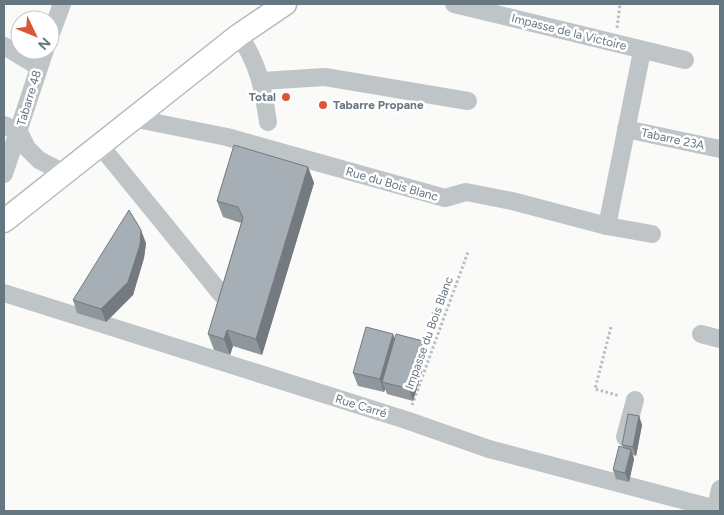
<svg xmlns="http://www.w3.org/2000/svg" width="724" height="515" viewBox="0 0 724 515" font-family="Figtree,sans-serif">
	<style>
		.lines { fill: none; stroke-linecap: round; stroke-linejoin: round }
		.major-casing { stroke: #b5babe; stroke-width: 25 }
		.path { stroke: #babec0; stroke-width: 3; stroke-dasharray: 2.5 2.5; stroke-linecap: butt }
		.minor { stroke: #bfc4c7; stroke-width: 18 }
		.major { stroke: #fff; stroke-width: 22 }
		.wall { fill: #8f969c }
		.shaded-wall { fill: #747a7f }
		.building { fill: #a6afb5; stroke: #747a7f }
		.poi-dot { fill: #da5637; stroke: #fff; stroke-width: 2 }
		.labels { text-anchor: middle; stroke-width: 5; stroke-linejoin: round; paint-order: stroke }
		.street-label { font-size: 12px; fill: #667781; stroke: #fff }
		.poi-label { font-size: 12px; font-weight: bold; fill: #667781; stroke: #fff; text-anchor: end }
	</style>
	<rect width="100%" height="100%" fill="#fafaf8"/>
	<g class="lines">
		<defs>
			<path id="major" d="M4,221L239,35L285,4"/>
		</defs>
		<use href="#major" class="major-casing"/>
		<g class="path">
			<path d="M617,28L620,4"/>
			<path d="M611,327L595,389L620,396"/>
			<path d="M412,405L468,252"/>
		</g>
		<g class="minor">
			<path d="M454,4L685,60"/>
			<path d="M239,35C259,65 263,88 268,122"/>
			<path d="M50,36L62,4"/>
			<path d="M4,46L39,67"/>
			<path d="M262,81L325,77L468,101"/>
			<path d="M132,118L227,137L445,198L466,192L512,201L607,226L652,234"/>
			<path d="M4,125L19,132L27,148L39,160L64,173"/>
			<path d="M626,129L720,149"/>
			<path d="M99,144L222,295"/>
			<path d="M4,174L45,50"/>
			<path d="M607,226L642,51"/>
			<path d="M4,293L406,420L489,449L720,510"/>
			<path d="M701,334L720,339"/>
			<path d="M625,437L635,400"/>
			<path d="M716,508L720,489"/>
		</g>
		<use href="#major" class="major"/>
	</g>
	<g class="wall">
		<path d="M308,167L314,183L262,355L233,346L230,355L214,350L208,334L241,223L223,217L217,201Z"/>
		<path d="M146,243L144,258L133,295L106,322L77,313L73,300Z"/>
		<path d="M395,338L427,354L413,401L387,394L385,389L384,392L358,386L353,373Z"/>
		<path d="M639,416L642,425L636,456L633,455L634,459L629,482L616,479L613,470L623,447L622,445Z"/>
	</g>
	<g class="shaded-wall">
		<path d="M308,167L314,183L262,355L256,339Z"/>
		<path d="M141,230L146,243L144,258L133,295L106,322L101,309Z"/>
		<path d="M227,330L233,346L230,355L224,339Z"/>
		<path d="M393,334L398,347L382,382L385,389L384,392L380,379Z"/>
		<path d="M423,341L427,354L413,401L409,389Z"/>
		<path d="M639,416L642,425L636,456L633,447Z"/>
		<path d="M631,450L634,459L629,482L625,473Z"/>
	</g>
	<g class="building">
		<path d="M234,145L308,167L256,339L227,330L224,339L208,334L243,218L238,207L217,201Z"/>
		<path d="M129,210L141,230L140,245L128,282L101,309L73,300Z"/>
		<path d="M366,327L393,334L380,379L353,373Z"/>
		<path d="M396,334L423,341L409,389L382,382Z"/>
		<path d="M628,414L639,416L633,447L622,445Z"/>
		<path d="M619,446L631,450L625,473L613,470Z"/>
	</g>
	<g class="poi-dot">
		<circle cx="286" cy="97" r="5"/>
		<circle cx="323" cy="105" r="5"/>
	</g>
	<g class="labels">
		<g class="street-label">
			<text transform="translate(569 32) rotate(14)" y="4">Impasse de la Victoire</text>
			<text transform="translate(29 98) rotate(-73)" y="4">Tabarre 48</text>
			<text transform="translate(673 139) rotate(12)" y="4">Tabarre 23A</text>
			<text transform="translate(392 184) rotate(16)" y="4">Rue du Bois Blanc</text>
			<text transform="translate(429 333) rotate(-70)" y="4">Impasse du Bois Blanc</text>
			<text transform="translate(361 406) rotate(17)" y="4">Rue Carré</text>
		</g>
		<g class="poi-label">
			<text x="276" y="101">Total</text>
			<text x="333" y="109" text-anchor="start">Tabarre Propane</text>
		</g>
	</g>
	<rect width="724" height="515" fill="none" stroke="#667781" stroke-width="10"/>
	<g transform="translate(35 35) rotate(133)"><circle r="24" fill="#ffffff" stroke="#c2c9cd"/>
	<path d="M0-4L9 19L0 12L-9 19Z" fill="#da5637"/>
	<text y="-8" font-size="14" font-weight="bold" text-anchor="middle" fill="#667781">N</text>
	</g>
</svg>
